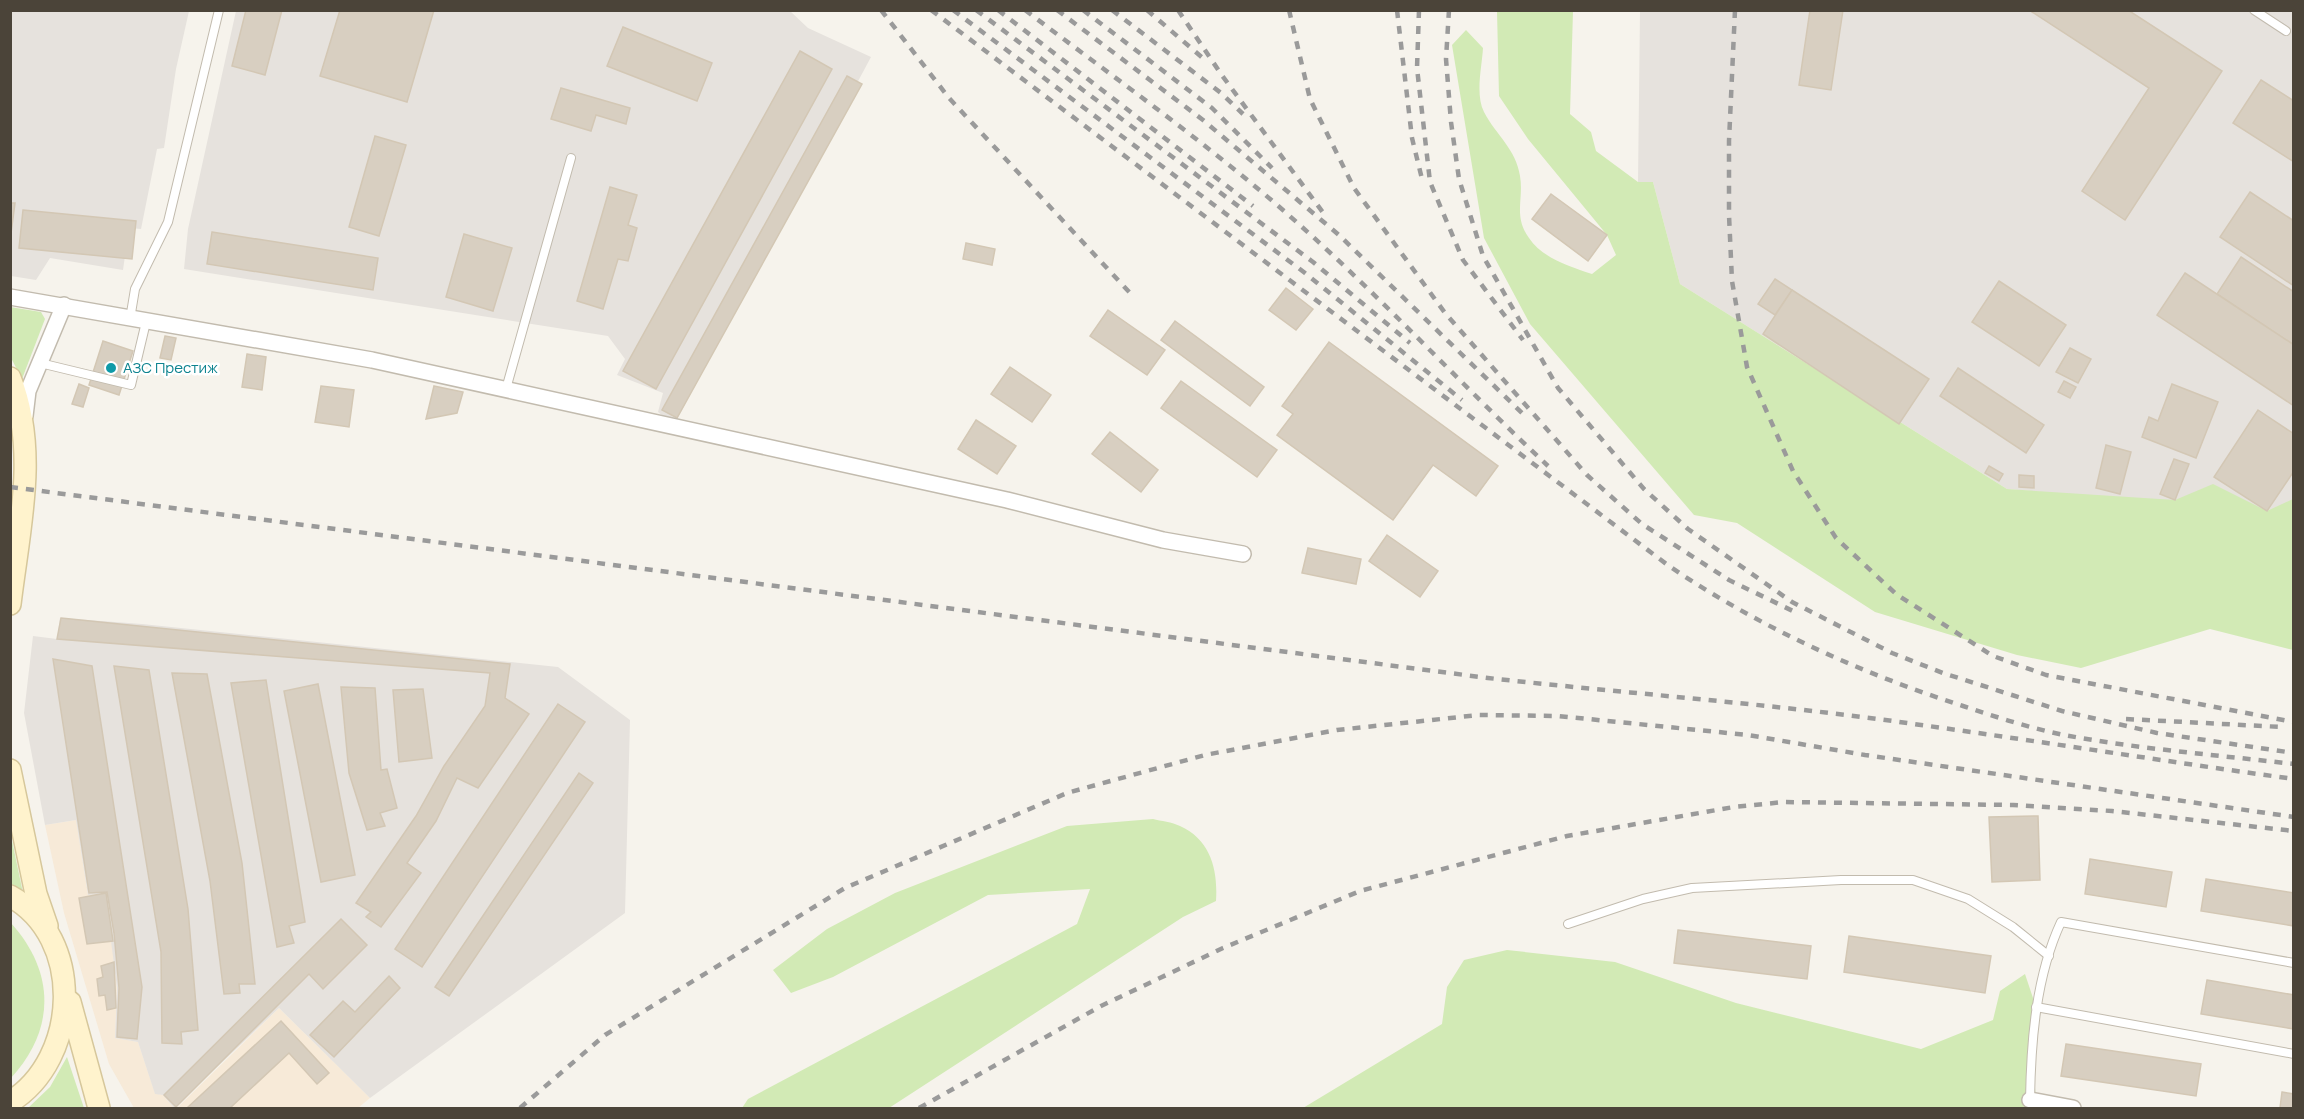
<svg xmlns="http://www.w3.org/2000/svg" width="2304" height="1119" viewBox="0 0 2304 1119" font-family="Manrope,sans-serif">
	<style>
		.commercial { fill: #f7ead8 }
		.industrial { fill: #e6e2dd }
		.green { fill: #d2eab5 }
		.building { fill: #d8cfc1; stroke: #d3c7b4; stroke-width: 1.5 }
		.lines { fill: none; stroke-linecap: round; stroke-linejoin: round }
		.lane-casing { stroke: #c2bbae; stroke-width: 10 }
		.street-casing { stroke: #c2bbae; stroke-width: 18 }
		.secondary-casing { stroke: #d6c79b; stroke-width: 24 }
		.lane { stroke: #fff; stroke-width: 8 }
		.street { stroke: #fff; stroke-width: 15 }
		.secondary { stroke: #fff3cd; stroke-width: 21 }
		.rail { stroke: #9a9a9a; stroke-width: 4.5; stroke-dasharray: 8 8; stroke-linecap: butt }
		.culture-dot { fill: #0f9aa8; stroke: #fff; stroke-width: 2 }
		.labels { text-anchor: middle; stroke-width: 5; stroke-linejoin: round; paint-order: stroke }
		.culture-label { font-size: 15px; fill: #0d838f; stroke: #fff; text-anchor: start }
	</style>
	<rect width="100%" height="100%" fill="#f6f3ec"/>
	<g class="commercial">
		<path d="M76,820L88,894H106L117,988L115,1038L138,1042L155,1093L163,1095L174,1108H134L109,1064L64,913L45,825Z"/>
		<path d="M279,1008L370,1098L358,1108H177Z"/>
	</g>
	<g class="industrial">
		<path d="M11,11H189L176,69L164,148L157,149L141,229L129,228L123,270L50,258L36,280L11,276Z"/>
		<path d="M236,11H790L808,28L871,57L674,425L658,412L663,393L617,375L625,359L608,336L184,269L188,229Z"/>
		<path d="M1640,11H2293V514L2007,489L1680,284L1653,182H1638Z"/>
		<path d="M60,618L142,624L558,667L630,720L625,913L370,1098L279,1008L174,1108L163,1095L155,1094L138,1042L115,1038L117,988L105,894L88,895L76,820L45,825L24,713L33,636L57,639Z"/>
	</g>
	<g class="green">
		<path d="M1497,11H1573L1570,114L1591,132L1596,151L1638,182H1653L1680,284L2007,489L2175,500L2213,484L2267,511L2293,499V650L2210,629L2081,668L2017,655L1875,612L1737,523L1694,515L1530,324L1484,238L1452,45L1466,30L1483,48C1482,67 1475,94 1484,112C1496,135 1516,149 1520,176C1524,199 1513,216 1529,238C1542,258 1571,267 1592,274L1616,255L1607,235L1528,139L1499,96Z"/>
		<path d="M10,307L41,312L45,319L22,379L11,358Z"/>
		<path d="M1153,819C1161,821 1172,822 1180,826C1211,840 1218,870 1216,901L1183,917L889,1108H742L748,1099L1077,924L1090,889L988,895L833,977L791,993L773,970L827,929L895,893L1067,826Z"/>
		<path d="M11,836L23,893L11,886Z"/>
		<path d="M11,923C55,972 56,1029 11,1078Z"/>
		<path d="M1507,950L1615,962L1736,1003L1921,1049L1993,1020L2000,991L2025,974L2036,1007L2032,1058L2037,1108H1303L1442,1024L1447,987L1464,960Z"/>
		<path d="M67,1057L84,1108H28L50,1087Z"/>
	</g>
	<g class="building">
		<path d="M246,10H282L265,75L232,66Z"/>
		<path d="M340,10H434L407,102L320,76Z"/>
		<path d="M1810,10H1843L1831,90L1799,85Z"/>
		<path d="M2029,10H2128L2222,71L2125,220L2082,191L2149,88Z"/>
		<path d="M623,27L712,63L697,101L607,66Z"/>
		<path d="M800,51L832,69L656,389L623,371Z"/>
		<path d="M847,76L862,84L677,418L662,410Z"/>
		<path d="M2261,80L2294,101V162L2233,123Z"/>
		<path d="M561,88L630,108L626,124L596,115L591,131L551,119Z"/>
		<path d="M375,136L406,145L379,236L349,227Z"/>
		<path d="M610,187L637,195L628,225L637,228L628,261L618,259L603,309L577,301Z"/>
		<path d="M2250,192L2294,221V286L2220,237Z"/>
		<path d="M1551,194L1607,235L1588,261L1532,219Z"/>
		<path d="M10,203H15L10,241Z"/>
		<path d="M23,210L136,221L132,259L19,248Z"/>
		<path d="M212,232L378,258L373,290L207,264Z"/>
		<path d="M464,234L512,248L493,311L446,297Z"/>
		<path d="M966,243L995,249L992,265L963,259Z"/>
		<path d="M2241,257L2294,292V345L2217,294Z"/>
		<path d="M2185,273L2294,345V406L2157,315Z"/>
		<path d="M1775,279L1792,290L1775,315L1758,304Z"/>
		<path d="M1999,281L2066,325L2039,366L1972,322Z"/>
		<path d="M1286,288L1313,309L1296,330L1269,310Z"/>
		<path d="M1792,290L1929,379L1899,424L1763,334Z"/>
		<path d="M1108,310L1165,350L1147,375L1090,336Z"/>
		<path d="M1175,321L1264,387L1250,406L1161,340Z"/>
		<path d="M165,336L176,338L171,360L160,358Z"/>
		<path d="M103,341L133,351L119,395L89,385Z"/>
		<path d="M1329,342L1498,466L1476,496L1433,465L1393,520L1277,435L1293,414L1282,406Z"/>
		<path d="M2070,348L2091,359L2078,383L2056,372Z"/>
		<path d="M247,354L266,357L262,390L242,387Z"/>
		<path d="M1010,367L1051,395L1032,422L991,394Z"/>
		<path d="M1958,368L2044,425L2026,453L1940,396Z"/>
		<path d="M1181,381L1277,450L1257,477L1161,408Z"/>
		<path d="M2064,381L2076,387L2070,398L2058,392Z"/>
		<path d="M79,384L89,388L83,407L72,404Z"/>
		<path d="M2172,384L2218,402L2196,458L2142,437L2149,417L2158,421Z"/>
		<path d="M321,386L354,390L349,427L315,422Z"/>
		<path d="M434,386L463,392L457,413L426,419Z"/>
		<path d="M2258,410L2294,434V471L2267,511L2214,477Z"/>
		<path d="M976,420L1016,446L997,474L958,449Z"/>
		<path d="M1110,432L1158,470L1141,492L1092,454Z"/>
		<path d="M2106,445L2131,452L2120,494L2096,488Z"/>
		<path d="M2174,459L2189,464L2175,500L2160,494Z"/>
		<path d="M1989,466L2003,474L1999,481L1985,473Z"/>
		<path d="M2019,475L2034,476V488L2019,487Z"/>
		<path d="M1387,535L1438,571L1420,597L1369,561Z"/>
		<path d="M1308,548L1361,559L1356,584L1302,573Z"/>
		<path d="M61,618L510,664L505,698L529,714L478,788L457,778L436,821L407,863L421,873L381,927L366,917L371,912L356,903L416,816L444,766L485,706L490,673L57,639Z"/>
		<path d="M53,659L92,666L142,987L137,1039L117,1037L119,988L114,933L107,892L89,893Z"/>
		<path d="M114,666L149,670L188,909L198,1030L181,1032L182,1044L162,1043L161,952Z"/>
		<path d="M172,673L207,674L242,863L255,984H239L240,993L224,994L210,881Z"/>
		<path d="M266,680L305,922L289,926L294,943L277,947L231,683Z"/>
		<path d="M318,684L355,875L321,882L284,691Z"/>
		<path d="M341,687L375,688L381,770L387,769L397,808L380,813L385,826L367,830L349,773Z"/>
		<path d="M423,689L432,758L399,762L393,690Z"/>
		<path d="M558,704L585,722L422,967L395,949Z"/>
		<path d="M579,773L593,783L449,996L435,987Z"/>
		<path d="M2038,816L2040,880L1992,882L1989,817Z"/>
		<path d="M2090,859L2172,872L2166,907L2085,894Z"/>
		<path d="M2206,879L2294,893V926L2201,911Z"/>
		<path d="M106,893L113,941L87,944L79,898Z"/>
		<path d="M341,919L367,945L323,989L309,974L176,1107L164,1095Z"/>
		<path d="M1678,930L1811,946L1807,979L1674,963Z"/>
		<path d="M1849,936L1991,956L1985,993L1844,972Z"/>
		<path d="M114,962L116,1008L107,1010L105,995L99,996L97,979L103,977L101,966Z"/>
		<path d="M389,976L400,988L334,1057L310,1035L343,1001L355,1012Z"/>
		<path d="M2207,980L2294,995V1029L2201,1014Z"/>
		<path d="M281,1021L329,1073L317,1084L289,1053L230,1108H187Z"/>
		<path d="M2066,1044L2201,1064L2196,1096L2061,1076Z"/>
		<path d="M2282,1092L2294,1094V1108H2280Z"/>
	</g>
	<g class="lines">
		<defs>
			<g id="lane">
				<path d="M2254,10L2286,31"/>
				<path d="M130,319L135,289L168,222L219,10"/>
				<path d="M40,363L131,385L146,322"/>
				<path d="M506,389L571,158"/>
				<path d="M1568,924L1643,899L1692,888L1841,880H1913L1968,899L2013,927L2049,956"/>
				<path d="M2036,1007L2294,1054"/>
				<path d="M2030,1100C2031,1040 2036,976 2061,922L2294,963"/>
			</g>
			<g id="street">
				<path d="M10,297L372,360L1007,500L1163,540L1243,554"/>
				<path d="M25,416L28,391L64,305"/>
				<path d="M2030,1100L2073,1108"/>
			</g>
			<g id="secondary">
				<path d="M10,378C39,451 19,528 10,604"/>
				<path d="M10,770L36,894L47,926"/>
				<path d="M10,896C85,937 80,1059 10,1102"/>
				<path d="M70,1002L99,1108"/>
			</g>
		</defs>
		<use href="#lane" class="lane-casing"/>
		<use href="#street" class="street-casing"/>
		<use href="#secondary" class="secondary-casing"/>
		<use href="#lane" class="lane"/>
		<use href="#street" class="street"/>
		<use href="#secondary" class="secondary"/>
		<g class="rail">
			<path d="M881,10L949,98L1131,294"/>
			<path d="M931,10L1669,566C1759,627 1860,673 1963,706C1996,717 2030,728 2064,735C2139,749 2217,755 2294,764"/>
			<path d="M953,10L1305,273L1462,400"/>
			<path d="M976,10L1313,262L1410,343"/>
			<path d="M998,10L1253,206"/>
			<path d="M1025,10C1104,70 1187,129 1263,193C1363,277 1452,376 1548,466"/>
			<path d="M1057,10L1203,120L1339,235L1522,413"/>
			<path d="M1083,10L1212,108L1272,168"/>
			<path d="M1112,10L1221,93L1243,114"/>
			<path d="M1147,10L1205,60"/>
			<path d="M1178,10L1221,74L1327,218"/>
			<path d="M1289,10L1310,99L1354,188L1445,313L1587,475L1642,524L1729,580L1797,613"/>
			<path d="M1397,10L1412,138L1422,179"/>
			<path d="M1419,10L1417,68L1430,182L1463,260L1523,340"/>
			<path d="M1449,10L1446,59L1451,122L1459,179L1483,256L1558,388L1644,489L1688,529L1792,602L1892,653L1943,673L2062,711L2157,733L2294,753"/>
			<path d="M1735,10L1729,141V215L1732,281L1747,367L1793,471L1836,538L1896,594L1993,656L2046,675L2294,722"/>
			<path d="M10,487L1488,678C1632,694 1777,704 1921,725C2045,742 2169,762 2294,779"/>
			<path d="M2126,719L2282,727"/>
			<path d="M520,1108L605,1035L845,888L1067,793L1205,755L1337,730L1479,715L1558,716L1748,735L1865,755L2294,817"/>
			<path d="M919,1108L1101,1006L1223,948L1360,891L1567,836L1734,807L1784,802L2013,805L2112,811L2294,831"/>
		</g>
	</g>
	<circle class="culture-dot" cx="111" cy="368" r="6"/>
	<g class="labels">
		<g class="culture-label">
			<text x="123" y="373">АЗС Престиж</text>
		</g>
	</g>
	<rect width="2304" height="1119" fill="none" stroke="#4b4439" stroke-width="24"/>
</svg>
